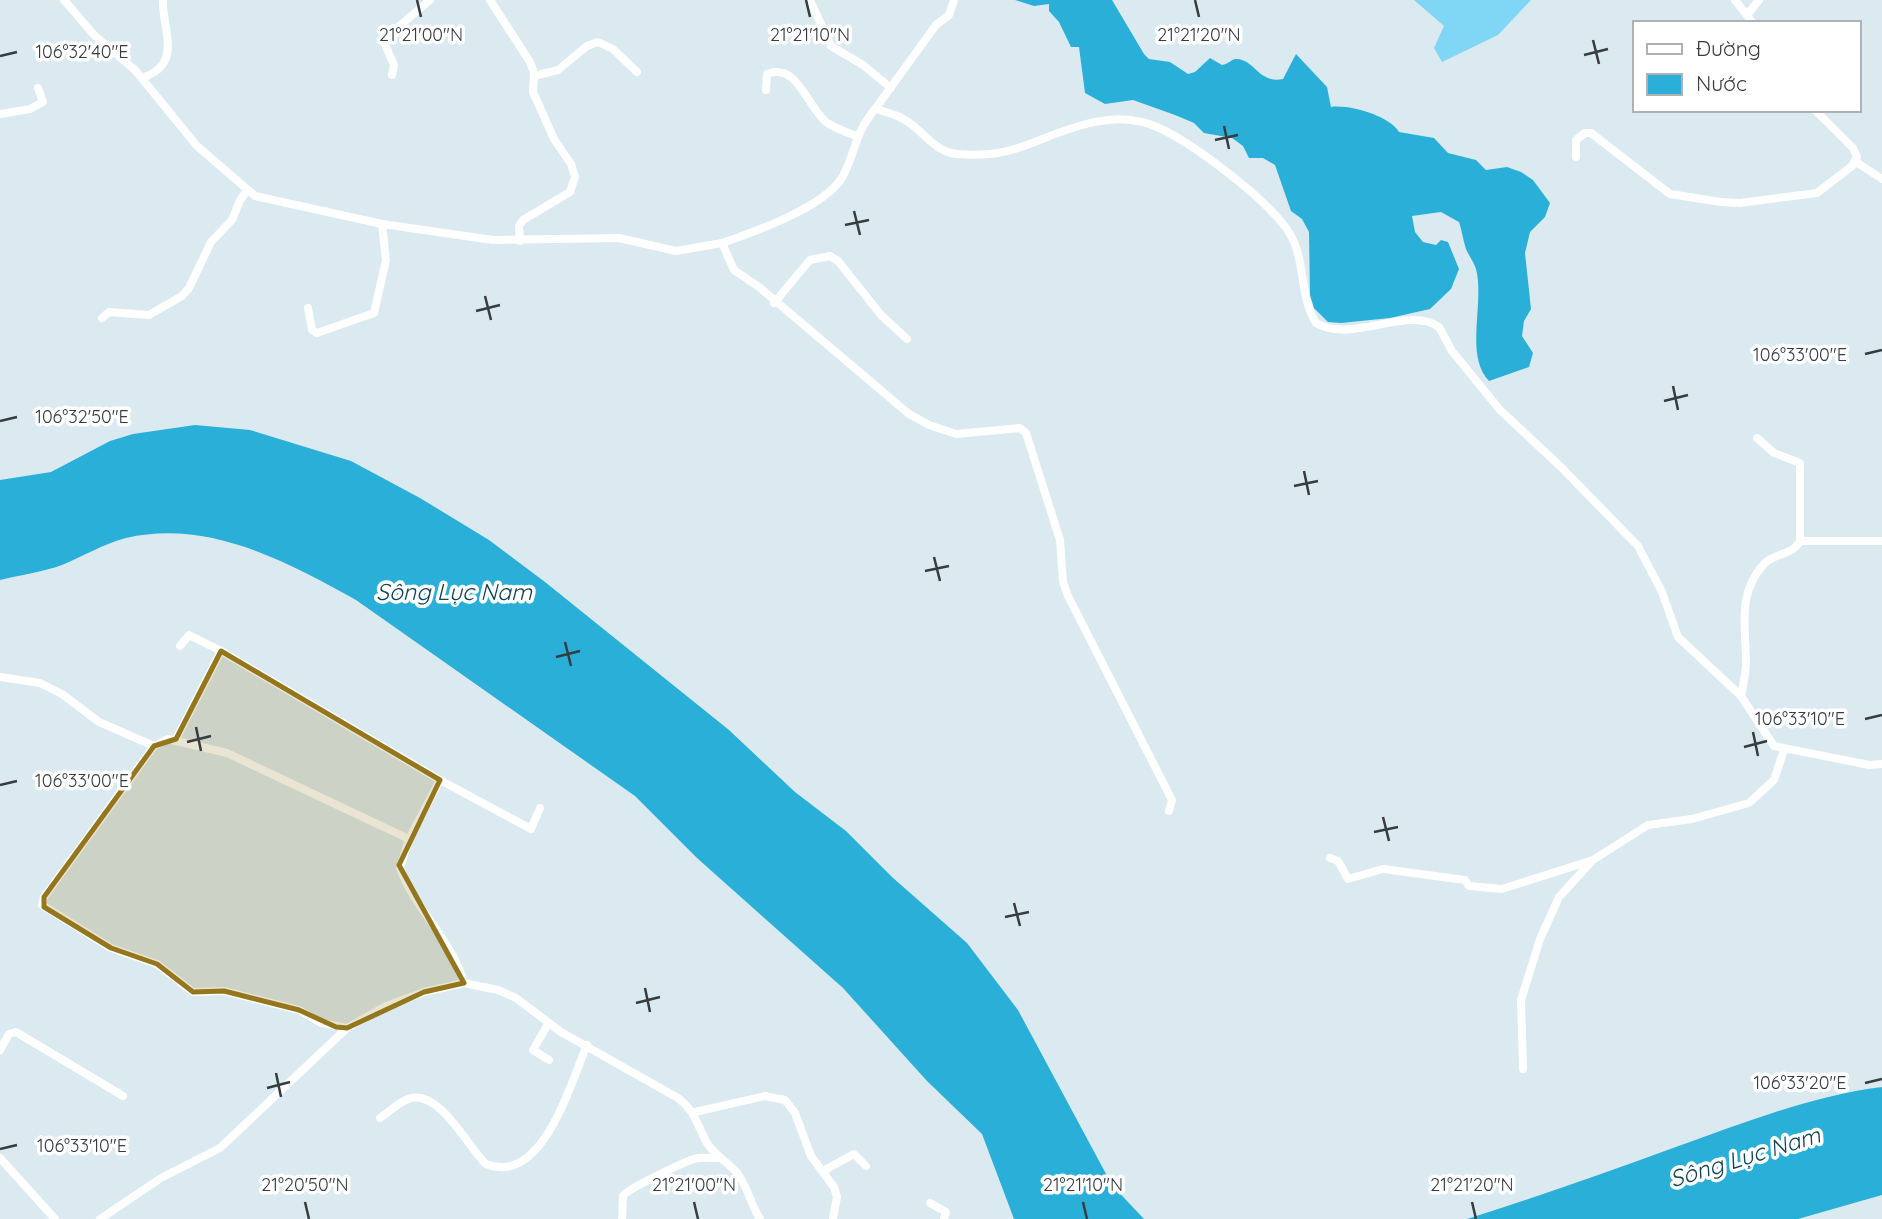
<svg xmlns="http://www.w3.org/2000/svg" width="1882" height="1219" viewBox="0 0 1882 1219" font-family="Quicksand,sans-serif">
	<style>
		.green { fill: #80d6f5 }
		.water { fill: #2ab0d8 }
		.lines { fill: none; stroke-linecap: round; stroke-linejoin: round }
		.street { stroke: #fff; stroke-width: 8 }
		.marked { fill: #94761d; fill-opacity: 0.2; stroke: #94761d; stroke-width: 5; stroke-linejoin: round }
		.ticks { fill: none; stroke: #363c3f; stroke-width: 2.5 }
		.labels { text-anchor: middle; stroke-width: 7; stroke-linejoin: round; paint-order: stroke }
		.water-label { font-size: 23px; font-style: italic; fill: #0f4556; stroke: #fff }
		.ticks-label { font-size: 18px; text-anchor: middle; fill: #363c3f; stroke: #fff; stroke-width: 7; stroke-linejoin: round; paint-order: stroke }
	</style>
	<rect width="100%" height="100%" fill="#daeaf0"/>
	<path class="green" d="M1414,0H1531L1498,35L1442,62L1434,48L1444,26Z"/>
	<g class="water">
		<path d="M1015,0H1112L1144,54L1149,59L1170,62L1188,74L1195,72L1210,58L1222,65C1229,64 1232,58 1237,59C1255,60 1259,84 1283,79L1296,54L1327,87L1331,107C1349,104 1390,116 1399,132L1434,138L1448,153L1476,160L1486,170L1507,167L1521,172L1533,180L1550,203L1545,217L1530,232L1525,253L1531,309L1524,321L1522,336L1533,353L1529,367L1489,381C1464,355 1485,303 1476,269C1474,262 1469,256 1466,249C1463,240 1462,231 1459,222L1441,212L1412,216L1415,232L1423,242L1436,245L1441,240L1448,242L1459,269L1451,289L1430,309L1390,318L1341,323L1328,322L1314,308L1310,295L1309,232L1302,219L1291,211L1275,165L1263,158H1249L1243,146L1232,138L1204,133L1194,123L1175,115L1133,100L1105,104L1085,93L1079,47H1071L1059,22L1049,11V4L1034,6Z"/>
		<path d="M195,425L250,430L351,461L420,498L489,540L545,582L729,730L795,792L846,831L892,877L967,943L1018,1010L1112,1185L1144,1219H1014L982,1134L927,1081L843,988L697,858L635,796L356,600C286,561 208,519 126,538C103,544 84,556 62,565C43,572 20,575 0,580V480L51,472L110,441L133,434Z"/>
		<path d="M1882,1087V1195L1798,1219H1467C1536,1197 1605,1173 1673,1148C1741,1124 1810,1096 1882,1087Z"/>
	</g>
	<g class="lines">
		<g class="street">
			<path d="M64,0L94,35L135,70L197,146L255,196L382,224L493,240L619,238L676,251L722,243"/>
			<path d="M490,0L530,62L534,73L533,92L554,139L571,164L575,177L570,192L523,220L519,226L520,241"/>
			<path d="M810,0L831,46L863,65L891,88"/>
			<path d="M1735,0L1753,23"/>
			<path d="M1747,15L1759,0"/>
			<path d="M392,75L394,65L383,40L430,0"/>
			<path d="M534,76L558,70L587,46L598,42L613,49L637,72"/>
			<path d="M142,78C184,64 162,30 163,0"/>
			<path d="M766,90L767,74C797,62 807,106 826,122C834,128 846,132 856,136"/>
			<path d="M875,109L936,25L949,15L954,0"/>
			<path d="M0,114L30,109L43,102L38,88"/>
			<path d="M1576,157V140L1585,133H1591L1670,194L1721,202L1740,203L1817,193L1852,166L1857,157L1853,148L1815,110"/>
			<path d="M1856,162L1882,179"/>
			<path d="M774,303L810,260L830,256L838,261L881,315L907,339"/>
			<path d="M308,308L312,330L317,333L374,313L386,260L382,224"/>
			<path d="M102,318L109,312L149,315L182,296L189,288L211,242L232,220L240,200L247,191"/>
			<path d="M1800,541H1882"/>
			<path d="M180,646L189,635L221,651L440,780L531,829L540,808"/>
			<path d="M0,677L40,683L62,694L99,722L154,746L168,739L227,753L409,839"/>
			<path d="M1741,696C1743,683 1747,671 1746,658C1745,624 1738,592 1764,564C1774,553 1793,555 1800,541V463L1774,453L1757,438"/>
			<path d="M175,741L221,651"/>
			<path d="M154,746L44,897L42,905L111,948L157,964L193,992L224,991L299,1010L321,1023L347,1028"/>
			<path d="M440,780L409,839L400,868C415,910 452,939 464,983"/>
			<path d="M1169,811L1172,800L1068,596L1063,582L1060,540L1026,433L1020,428L956,434L929,425L909,414L759,287L734,270L722,243C754,232 826,207 843,176C857,149 853,136 875,109C885,112 896,114 905,120C924,131 934,152 957,154C1013,159 1031,140 1079,126C1099,120 1123,117 1142,122C1179,130 1259,194 1283,224C1308,253 1297,292 1316,323C1352,344 1408,305 1439,327L1452,351L1500,410L1561,467L1638,546L1662,592L1678,637L1741,696L1774,746L1869,765L1882,764"/>
			<path d="M1330,858L1338,861L1348,879L1383,869L1465,880L1469,886L1502,889L1593,860L1648,825L1692,819L1749,803L1774,780L1784,750"/>
			<path d="M548,1024L533,1050L549,1060"/>
			<path d="M0,1050L9,1034L16,1032L123,1096"/>
			<path d="M1523,1069L1521,1000L1540,939L1559,897L1591,862"/>
			<path d="M695,1112L765,1096L785,1100L795,1113L811,1156L834,1187L837,1197L833,1219"/>
			<path d="M380,1118C389,1112 398,1103 408,1099C439,1087 469,1149 486,1164C543,1187 571,1081 587,1045"/>
			<path d="M0,1158L55,1219"/>
			<path d="M823,1171L854,1154L866,1166"/>
			<path d="M930,1203L946,1212L944,1219"/>
			<path d="M100,1219L161,1178L220,1148L347,1028L386,1006L424,992L464,983L498,990L516,998L561,1032L678,1098C697,1113 696,1124 707,1143C716,1157 728,1162 738,1174C748,1188 751,1205 760,1219"/>
			<path d="M622,1219L623,1196C627,1189 682,1163 694,1159C701,1157 709,1158 717,1158"/>
		</g>
	</g>
	<path class="marked" d="M221,651L440,780L399,865L464,983L424,992L347,1028L336,1027L299,1010L224,991L193,992L157,964L111,948L44,907V897L154,746L176,739Z"/>
	<path class="ticks" d="M417,0L421,17M806,0L810,17M1195,0L1199,17M1593,40L1599,64M1584,55L1608,49M0,56L17,52M1224,126L1229,149M1215,140L1238,135M854,211L860,235M845,225L869,220M485,296L491,320M476,311L500,305M1865,354L1882,350M1673,386L1678,410M1664,401L1688,395M0,421L17,417M1304,471L1309,495M1294,486L1318,481M934,557L940,581M925,571L949,566M565,642L571,666M556,657L580,651M1865,719L1882,715M196,727L201,751M1753,732L1758,756M187,742L211,736M1744,747L1767,741M0,785L17,781M1383,817L1389,841M1374,832L1398,827M1014,903L1020,926M1005,917L1029,912M645,988L650,1012M636,1003L660,997M276,1073L281,1097M1865,1083L1882,1079M267,1088L290,1082M0,1149L17,1145M305,1202L309,1219M694,1202L698,1219M1083,1202L1087,1219M1472,1202L1476,1219"/>
	<g class="labels">
		<g class="water-label">
			<text x="454" y="600">Sông Lục Nam</text>
			<text transform="translate(1745 1157) rotate(-17)" y="8">Sông Lục Nam</text>
		</g>
	</g>
	<g class="ticks-label">
		<text x="421" y="41">21°21'00"N</text>
		<text x="810" y="41">21°21'10"N</text>
		<text x="1199" y="41">21°21'20"N</text>
		<text x="82" y="58">106°32'40"E</text>
		<text x="1800" y="361">106°33'00"E</text>
		<text x="82" y="423">106°32'50"E</text>
		<text x="1800" y="725">106°33'10"E</text>
		<text x="82" y="787">106°33'00"E</text>
		<text x="1800" y="1089">106°33'20"E</text>
		<text x="82" y="1152">106°33'10"E</text>
		<text x="305" y="1191">21°20'50"N</text>
		<text x="694" y="1191">21°21'00"N</text>
		<text x="1083" y="1191">21°21'10"N</text>
		<text x="1472" y="1191">21°21'20"N</text>
	</g>
	<rect x="1633" y="21" width="228" height="91" fill="#ffffff" stroke="#afb1b2" stroke-width="2"/>
	<rect x="1647" y="44" width="35" height="10" fill="#ffffff" stroke="#afb1b2" stroke-width="2"/>
	<text x="1696" y="56" font-size="21" fill="#363c3f">Đường</text>
	<rect x="1647" y="74" width="35" height="21" fill="#2ab0d8" stroke="#afb1b2" stroke-width="2"/>
	<text x="1696" y="91" font-size="21" fill="#363c3f">Nước</text>
</svg>
